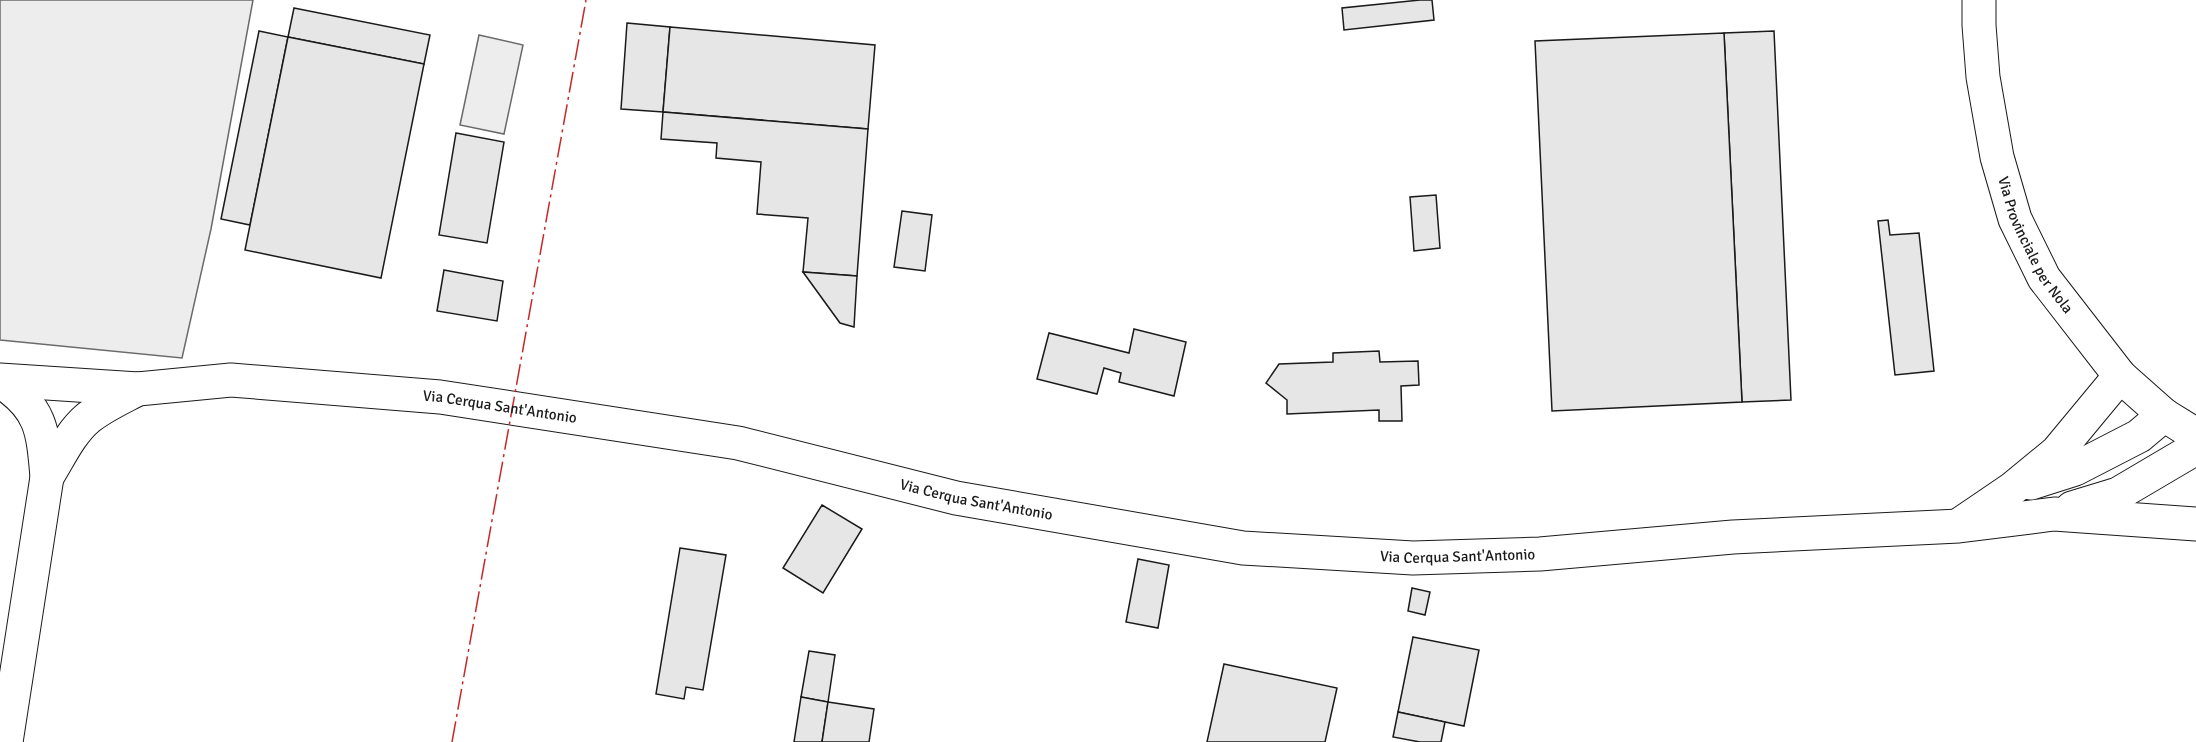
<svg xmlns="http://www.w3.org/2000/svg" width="2196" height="742" viewBox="0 0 2196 742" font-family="Signika,sans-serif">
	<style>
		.built { fill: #ededed; stroke: #6a6a6a; stroke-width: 1.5 }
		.building { fill: #e6e6e6; stroke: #1a1a1a; stroke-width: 1.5 }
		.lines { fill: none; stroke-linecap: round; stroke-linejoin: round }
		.secondary-casing { stroke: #1a1a1a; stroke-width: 35 }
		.secondary { stroke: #fff; stroke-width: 33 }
		.power { stroke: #c62828; stroke-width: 1.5; stroke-dasharray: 21 4.5 3 4.5; stroke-linecap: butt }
		.labels { text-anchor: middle; stroke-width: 4.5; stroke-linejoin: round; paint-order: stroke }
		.street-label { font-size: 15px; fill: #1a1a1a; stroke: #fff }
	</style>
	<rect width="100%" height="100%" fill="#fff"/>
	<g class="built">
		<path d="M0,0H253L211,229L182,358L0,340Z"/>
		<path d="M479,35L523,45L504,134L460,125Z"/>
	</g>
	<g class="building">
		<path d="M1420,0H1432L1434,20L1344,30L1342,8Z"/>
		<path d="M294,8L430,35L424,64L288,37Z"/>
		<path d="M627,23L670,27L663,112L621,109Z"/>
		<path d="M670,27L875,45L868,129L663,112Z"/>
		<path d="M259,31L288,37L250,225L221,219Z"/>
		<path d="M1774,31L1791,400L1742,402L1724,33Z"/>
		<path d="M1724,33L1742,402L1552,411L1535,41Z"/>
		<path d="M288,37L424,64L381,278L245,250Z"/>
		<path d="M663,112L868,129L857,276L803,272L808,218L757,214L761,162L716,158L717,143L661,139Z"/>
		<path d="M456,133L504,142L487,243L439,235Z"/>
		<path d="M1436,195L1440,248L1414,251L1410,197Z"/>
		<path d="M902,211L932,215L925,271L894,267Z"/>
		<path d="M1888,220L1890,235L1919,233L1934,371L1895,375L1878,221Z"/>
		<path d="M444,270L503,281L497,321L437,311Z"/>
		<path d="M803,272L857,276L854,327L840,323Z"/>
		<path d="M1134,329L1186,342L1174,396L1119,382L1121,373L1104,368L1097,394L1037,379L1049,333L1129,353Z"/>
		<path d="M1379,351L1380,362L1418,361L1419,385L1401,386L1402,421H1379V410L1287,414V400L1266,383L1279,364L1333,362V353Z"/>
		<path d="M822,505L862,529L823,593L783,568Z"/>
		<path d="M680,548L726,555L703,690L686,687L684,699L656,694Z"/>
		<path d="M1138,559L1169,565L1158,628L1126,622Z"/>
		<path d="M1412,588L1430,592L1425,615L1408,611Z"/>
		<path d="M1413,637L1479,650L1464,726L1398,712Z"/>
		<path d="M809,651L835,655L828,702L801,697Z"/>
		<path d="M1224,664L1337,688L1325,742H1207Z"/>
		<path d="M801,697L828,702L822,742H794Z"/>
		<path d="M828,702L874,709L869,742H822Z"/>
		<path d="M1398,712L1445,722L1441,742H1420L1393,737Z"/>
	</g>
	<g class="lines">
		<defs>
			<g id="secondary">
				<path id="s1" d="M1979,0V25L1983,77L1997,157L2015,219L2044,278L2120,376L2164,415L2196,435"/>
				<path id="s2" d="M0,380L138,389L231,380L440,397L738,443L956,498L1243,548L1413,558L1540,554L1733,537L1959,526L2054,514L2196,524"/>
				<path d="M0,381C42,408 43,431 47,477L6,742"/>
				<path d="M47,477C59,458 70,433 88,418C103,406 121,398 138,389"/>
				<path d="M2031,483L2075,469L2139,436L2164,415"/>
				<path d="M2072,508L2118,494L2196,448"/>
				<path d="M1962,523L2012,489L2057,452L2120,376"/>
			</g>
		</defs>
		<use href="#secondary" class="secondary-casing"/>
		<use href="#secondary" class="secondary"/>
		<path class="power" d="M452,742L586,0"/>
	</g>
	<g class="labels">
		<g class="street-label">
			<text dy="5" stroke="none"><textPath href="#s1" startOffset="255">Via Provinciale per Nola</textPath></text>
			<text dy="5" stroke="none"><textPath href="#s2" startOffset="502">Via Cerqua Sant'Antonio</textPath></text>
			<text dy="5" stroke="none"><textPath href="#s2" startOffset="988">Via Cerqua Sant'Antonio</textPath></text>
			<text dy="5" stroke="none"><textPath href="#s2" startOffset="1474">Via Cerqua Sant'Antonio</textPath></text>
		</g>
	</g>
</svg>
